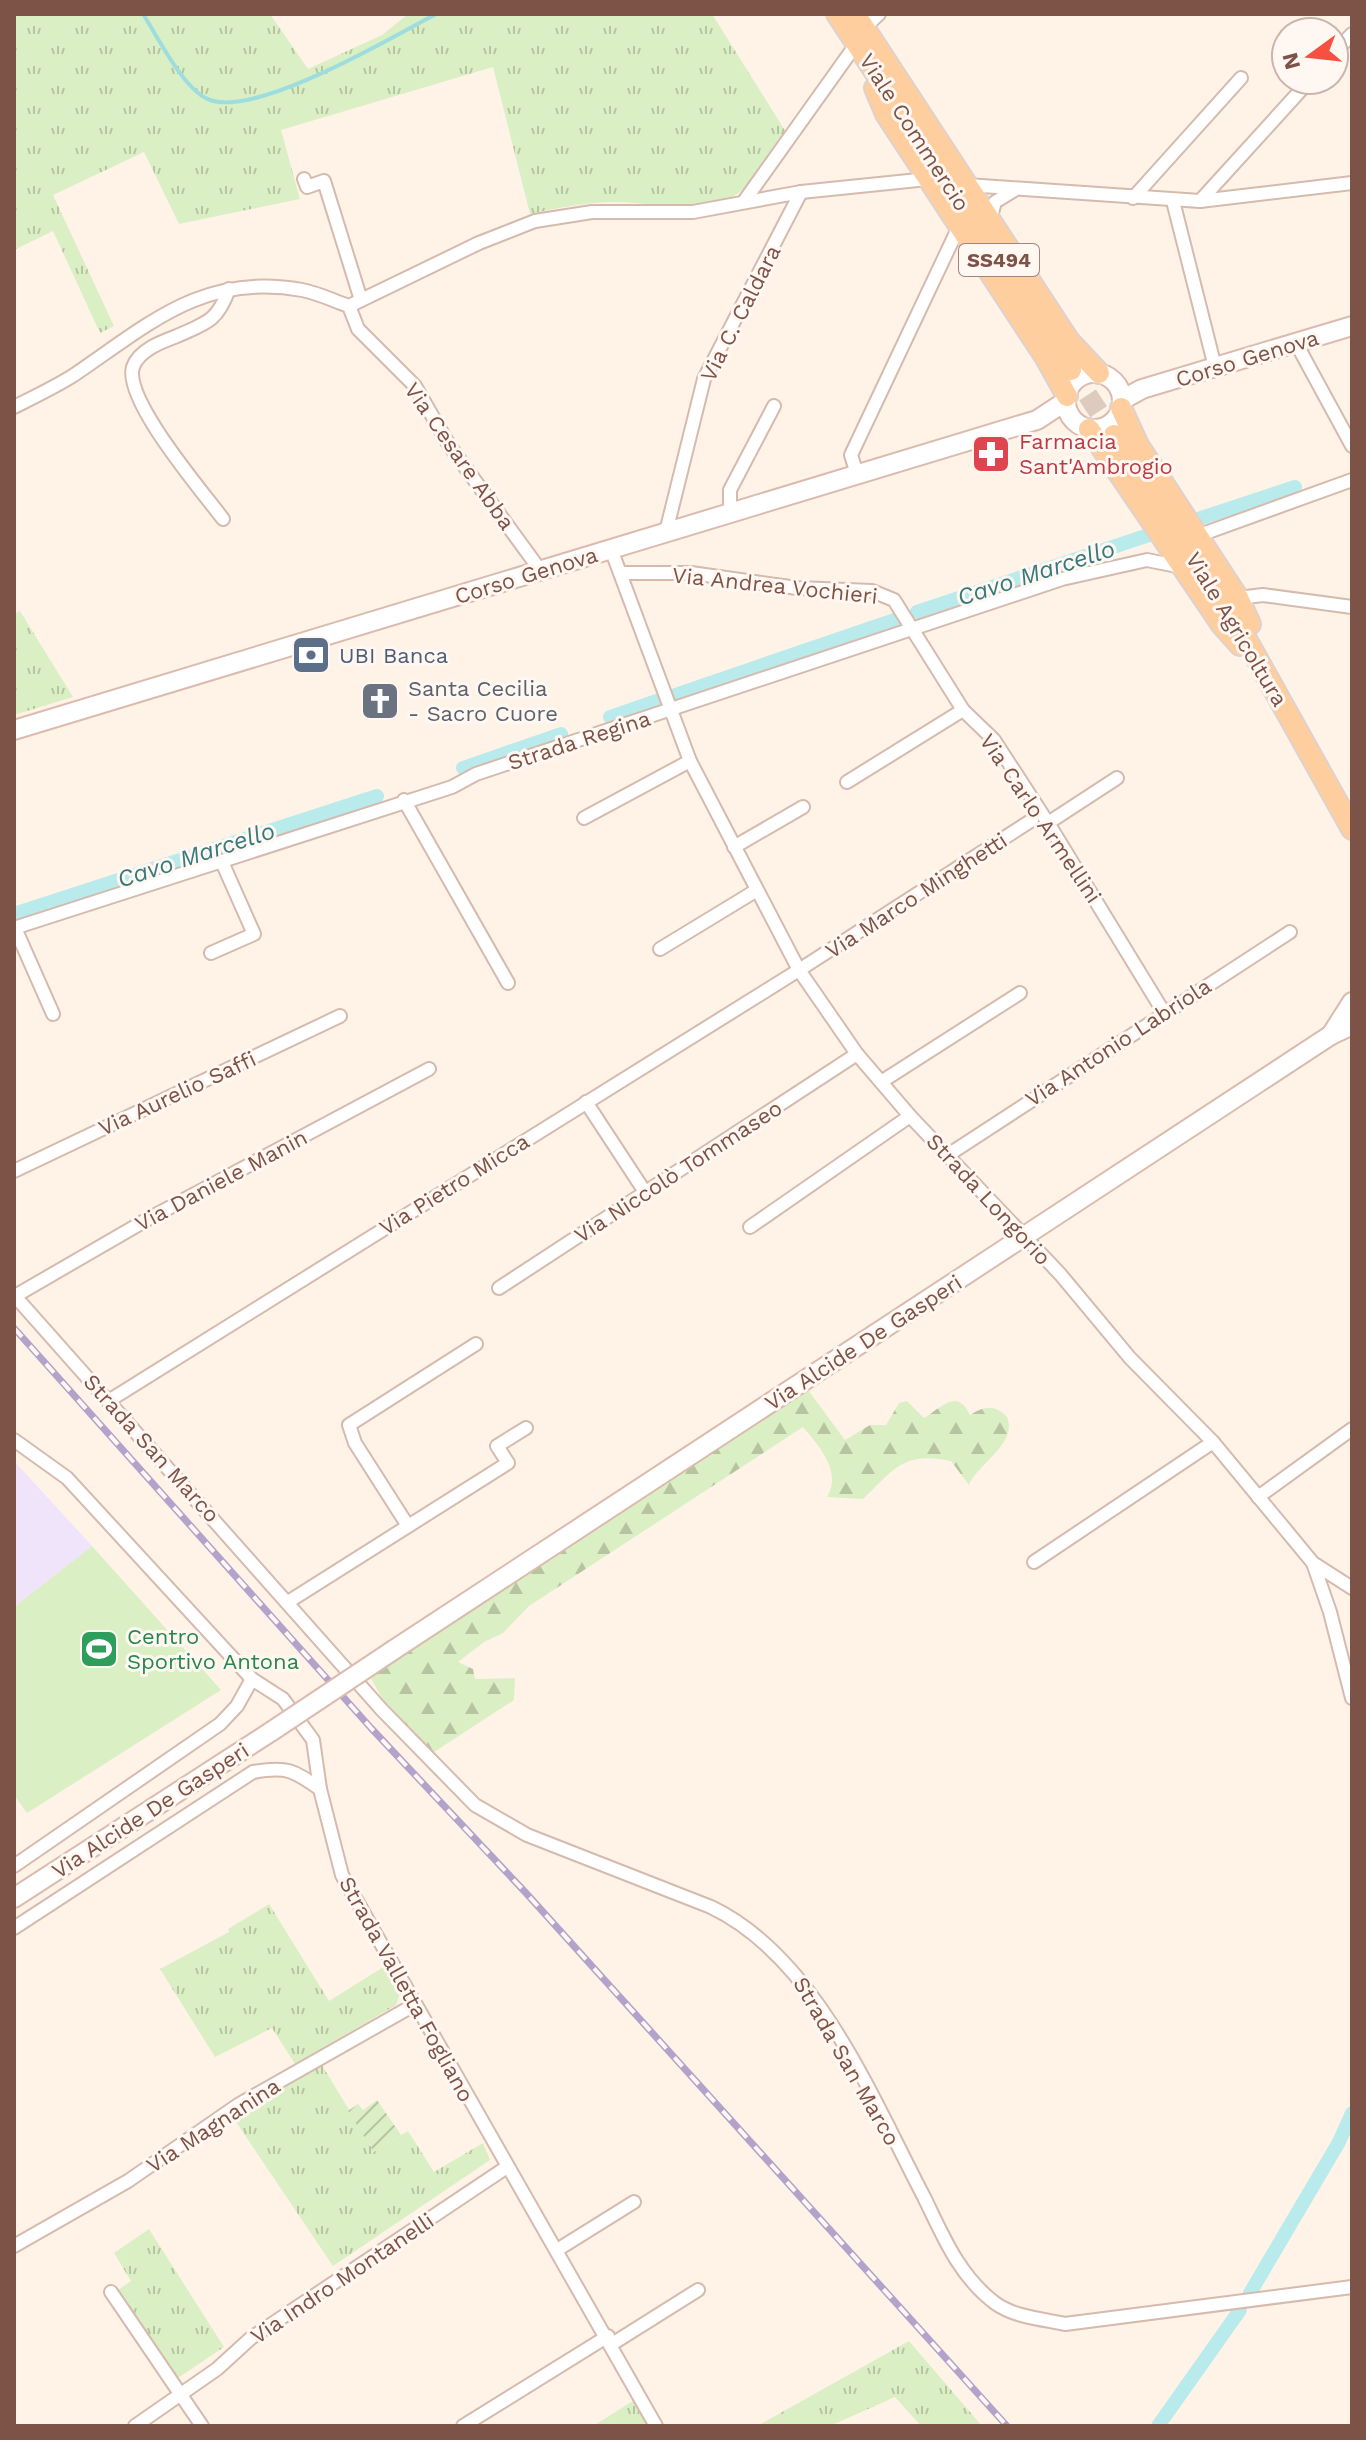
<svg xmlns="http://www.w3.org/2000/svg" width="1366" height="2440" viewBox="0 0 1366 2440" font-family="'Work Sans',sans-serif">
	<style>
		.education { fill: #f0e4fb }
		.grass { fill: url(#grass-tufts) }
		.forest { fill: url(#forest-firs) }
		.garden { fill: url(#garden-furrows) }
		.pitch { fill: #dbefc4 }
		.lines { fill: none; stroke-linecap: round; stroke-linejoin: round }
		.stream { stroke: #9edddf; stroke-width: 4 }
		.canal { stroke: #b9ebec; stroke-width: 14 }
		.primary-tunnel { stroke: #decbc0; stroke-width: 20; stroke-dasharray: 20 10; stroke-linecap: butt }
		.street-casing { stroke: #d5baae; stroke-width: 16 }
		.secondary-casing { stroke: #dbbbae; stroke-width: 22 }
		.primary-casing { stroke: #ddd2cf; stroke-width: 24 }
		.street { stroke: #fff; stroke-width: 12 }
		.secondary { stroke: #fff; stroke-width: 18 }
		.primary { stroke: #ffce9f; stroke-width: 20 }
		.rail-casing { stroke: #b3a3cb; stroke-width: 7 }
		.rail { stroke: #fff7f1; stroke-width: 4; stroke-dasharray: 12; stroke-linecap: butt }
		.secondary-bridge-casing { stroke: #dbbbae; stroke-width: 22; stroke-linecap: butt }
		.secondary-bridge { stroke: #fff; stroke-width: 18 }
		.labels { text-anchor: middle; stroke-width: 6; stroke-linejoin: round; paint-order: stroke }
		.shield { fill: #fff7f1; stroke: #a4847b; stroke-width: 2 }
		.shield-label { font-size: 20px; font-weight: bold; fill: #7d5348 }
		.street-label { font-size: 22px; fill: #7d5348; stroke: #fff7f1 }
		.health-label { font-size: 22px; fill: #be3a42; stroke: #fff7f1; text-anchor: start }
		.service-label { font-size: 22px; fill: #4e5e75; stroke: #fff7f1; text-anchor: start }
		.worship-label { font-size: 22px; fill: #5b616d; stroke: #fff7f1; text-anchor: start }
		.leisure-label { font-size: 22px; fill: #27864d; stroke: #fff7f1; text-anchor: start }
		.water-label { font-size: 24px; font-style: italic; fill: #36797c; stroke: #fff7f1 }
	</style>
	<defs>
		<pattern id="grass-tufts" width="24" height="20" patternUnits="userSpaceOnUse" patternTransform="scale(2)"><rect width="24" height="20" fill="#dbefc4"/><path d="M3 7l-1-3M5 7V3M7 7l1-3M15 17l-1-3M17 17v-4M19 17l1-3" fill="none" stroke="#b7c4a1"/></pattern>
		<pattern id="forest-firs" width="22" height="20" patternUnits="userSpaceOnUse" patternTransform="scale(2)"><rect width="22" height="20" fill="#dbefc4"/><path d="M5 1l3.5 6h-7zM16 11l3.5 6h-7z" fill="#b7c4a1"/></pattern>
		<pattern id="garden-furrows" width="10" height="10" patternUnits="userSpaceOnUse" patternTransform="scale(2)"><rect width="10" height="10" fill="#dbefc4"/><path d="M-1 1l2-2M0 10L10 0M9 11l2-2" fill="none" stroke="#b7c4a1"/></pattern>
	</defs>
	<rect width="100%" height="100%" fill="#fff3e8"/>
	<path class="education" d="M14,1461L92,1546L14,1607Z"/>
	<g class="grass">
		<path d="M14,14H270L308,69L382,35L408,14H712L786,132C772,150 759,176 741,191C707,219 655,202 616,202C587,202 558,208 530,214L493,67L281,130L300,199L179,224L144,152L53,195L114,326L100,333L53,231L14,250Z"/>
		<path d="M20,611L73,697L14,715V614Z"/>
		<path d="M269,1904L329,2001L385,1966L400,1994L396,2005L295,2064L272,2028L215,2057L160,1969L229,1932L228,1929Z"/>
		<path d="M322,2065L374,2151L408,2131L434,2172L483,2143L490,2160L333,2266L234,2119Z"/>
		<path d="M149,2229L224,2347L178,2378L118,2290L131,2281L114,2253Z"/>
		<path d="M909,2341L982,2426H921L895,2397L830,2426H757Z"/>
		<path d="M636,2399L650,2426H593Z"/>
	</g>
	<path class="forest" d="M808,1390L845,1440L870,1425H886L899,1403L907,1401L924,1418C941,1408 957,1387 970,1415C984,1406 995,1404 1007,1417C1018,1444 977,1464 969,1485L951,1461C904,1451 895,1468 863,1499L827,1497C842,1472 820,1447 803,1427L529,1606L503,1633L484,1642L458,1662L473,1669L475,1679L515,1678L514,1700L431,1754L382,1698L370,1677Z"/>
	<path class="garden" d="M377,2100L401,2135L374,2152L348,2111L358,2104L363,2110Z"/>
	<path class="pitch" d="M92,1546L221,1690L27,1813L14,1795V1607Z"/>
	<g class="lines">
		<path class="stream" d="M143,14C158,37 184,91 210,100C257,117 391,38 436,14"/>
		<g class="canal">
			<path d="M1201,518L1295,487"/>
			<path d="M917,612L1155,533"/>
			<path d="M675,695L900,618"/>
			<path d="M610,717L656,701"/>
			<path d="M463,768L561,734"/>
			<path d="M14,914L377,796"/>
			<path d="M1250,2293L1339,2142L1352,2113"/>
			<path d="M1158,2426L1240,2310"/>
		</g>
		<path class="primary-tunnel" d="M1071,370L1114,435"/>
		<defs>
			<g id="street">
				<path d="M864,28L879,14"/>
				<path d="M1334,53L1352,34"/>
				<path d="M304,179L307,187L324,181L361,300"/>
				<path d="M967,185L1200,201L1352,183"/>
				<path d="M1133,198L1241,78"/>
				<path d="M745,200L857,43"/>
				<path d="M1173,201L1215,367"/>
				<path d="M1200,201L1310,80"/>
				<path d="M990,220L995,202L1013,191"/>
				<path d="M349,306L358,329L415,386L449,445L540,570"/>
				<path d="M1296,343L1352,446"/>
				<path d="M14,407C34,397 55,387 74,375C149,324 204,272 302,290C318,293 334,301 349,306L479,243L535,221L592,212H693L801,192L928,179"/>
				<path d="M857,474L851,455L955,235"/>
				<path d="M730,513V490L774,406"/>
				<path d="M223,519C202,491 123,399 133,367C139,350 161,342 177,336C206,323 217,322 229,289"/>
				<path d="M666,532L704,379L801,192"/>
				<path d="M1197,536L1352,480"/>
				<path d="M611,549L690,761L799,970L857,1054L910,1116L1060,1274L1130,1358L1213,1442L1313,1563L1352,1588"/>
				<path d="M620,573H691L797,588L872,591L894,600L963,710L994,740L1048,823L1163,1011"/>
				<path d="M1238,598L1263,595L1352,607"/>
				<path d="M847,782L963,710"/>
				<path d="M404,800L508,983"/>
				<path d="M584,818L690,761"/>
				<path d="M1048,823L1117,778"/>
				<path d="M734,847L803,807"/>
				<path d="M14,928L452,787L476,774L1062,579L1147,560L1182,567"/>
				<path d="M15,928L53,1014"/>
				<path d="M660,949L757,890"/>
				<path d="M211,953L254,934L222,862"/>
				<path d="M881,1082L1020,993"/>
				<path d="M586,1102L645,1192"/>
				<path d="M948,1155L1290,932"/>
				<path d="M14,1171L340,1016"/>
				<path d="M750,1227L910,1116"/>
				<path d="M499,1288L857,1054"/>
				<path d="M14,1295L382,1710L475,1805L527,1835L711,1907C816,1957 872,2098 924,2197C943,2236 959,2276 995,2303C1014,2317 1042,2319 1065,2324L1352,2287"/>
				<path d="M15,1296L148,1219L429,1069"/>
				<path d="M110,1400L799,970L1032,820"/>
				<path d="M14,1440L67,1478L252,1679L283,1699L313,1740L320,1789L342,1875L656,2426"/>
				<path d="M1258,1497L1352,1429"/>
				<path d="M408,1526L355,1443L349,1425L476,1344"/>
				<path d="M1034,1562L1213,1442"/>
				<path d="M1313,1563L1330,1612L1352,1698"/>
				<path d="M288,1602L508,1463L497,1446L526,1428"/>
				<path d="M14,1866L220,1724L237,1706L252,1679"/>
				<path d="M14,1928L253,1772C287,1766 293,1770 320,1789"/>
				<path d="M14,2246L128,2181L238,2105L414,2005"/>
				<path d="M557,2250L634,2202"/>
				<path d="M111,2292L202,2426"/>
				<path d="M612,2344L698,2290"/>
				<path d="M135,2426L217,2369L251,2338L507,2167"/>
				<path d="M463,2426L608,2336"/>
			</g>
			<g id="secondary">
				<circle cx="1094" cy="401" r="28"/>
				<path d="M1122,400L1142,389L1352,326"/>
				<path d="M14,730L1037,420L1066,401"/>
				<path d="M1331,1035L1352,1002"/>
				<path d="M395,1649L1331,1035L1352,1025"/>
				<path d="M14,1898L272,1731"/>
			</g>
			<g id="primary">
				<path d="M837,14L1071,370"/>
				<path d="M855,14L1069,341L1099,373"/>
				<path d="M875,88L886,114L1046,358L1067,396"/>
				<path d="M1121,408L1138,445L1238,598L1250,624"/>
				<path d="M1089,429L1222,625L1240,645"/>
				<path d="M1114,435L1242,632L1352,829"/>
			</g>
		</defs>
		<use href="#street" class="street-casing"/>
		<use href="#secondary" class="secondary-casing"/>
		<use href="#primary" class="primary-casing"/>
		<use href="#street" class="street"/>
		<use href="#secondary" class="secondary"/>
		<use href="#primary" class="primary"/>
		<defs>
			<path id="rail" d="M14,1328L371,1728L526,1893L1007,2426"/>
		</defs>
		<use href="#rail" class="rail-casing"/>
		<use href="#rail" class="rail"/>
		<defs>
			<path id="secondary-bridge" d="M272,1731L395,1649"/>
		</defs>
		<use href="#secondary-bridge" class="secondary-bridge-casing"/>
		<use href="#secondary-bridge" class="secondary-bridge"/>
	</g>
	<defs>
		<symbol id="pharmacy-square" viewBox="-11 -11 22 22"><rect x="-9" y="-9" width="18" height="18" rx="4" fill="#e0444e" stroke="#fff7f1"/><path d="M-2-6h4v4h4v4h-4v4h-4v-4h-4v-4h4Z" fill="#fff"/></symbol>
		<symbol id="bank-square" viewBox="-11 -11 22 22"><rect x="-9" y="-9" width="18" height="18" rx="4" fill="#5c6f8a" stroke="#fff7f1"/><path d="M-6-4H6V4H-6ZM0-2.3a2.3 2.3 0 1 0 0 4.6a2.3 2.3 0 1 0 0-4.6Z" fill="#fff"/></symbol>
		<symbol id="church-square" viewBox="-11 -11 22 22"><rect x="-9" y="-9" width="18" height="18" rx="4" fill="#6b7280" stroke="#fff7f1"/><path d="M-1.2-6h2.4v3.5h3.3v2.4h-3.3V6h-2.4V-.1h-3.3v-2.4h3.3Z" fill="#fff"/></symbol>
		<symbol id="stadium-square" viewBox="-11 -11 22 22"><rect x="-9" y="-9" width="18" height="18" rx="4" fill="#2e9e5b" stroke="#fff7f1"/><path d="M0-5a6.5 5 0 1 0 0 10a6.5 5 0 1 0 0-10ZM-3.5-1.8h7v3.6h-7Z" fill="#fff"/></symbol>
	</defs>
	<g fill-rule="evenodd">
		<use href="#pharmacy-square" x="969" y="432" width="44" height="44"/>
		<use href="#bank-square" x="289" y="633" width="44" height="44"/>
		<use href="#church-square" x="358" y="679" width="44" height="44"/>
		<use href="#stadium-square" x="77" y="1627" width="44" height="44"/>
	</g>
	<g class="labels">
		<rect class="shield" x="959" y="244" width="80" height="32" rx="6"/>
		<g class="shield-label">
			<text x="999" y="267">SS494</text>
		</g>
		<g class="street-label">
			<text transform="translate(915 132) rotate(57)" y="8">Viale Commercio</text>
			<text transform="translate(740 313) rotate(-63)" y="8">Via C. Caldara</text>
			<text transform="translate(1247 358) rotate(-17)" y="8">Corso Genova</text>
			<text transform="translate(460 456) rotate(55)" y="8">Via Cesare Abba</text>
			<text transform="translate(526 575) rotate(-17)" y="8">Corso Genova</text>
			<text transform="translate(775 585) rotate(6)" y="8">Via Andrea Vochieri</text>
			<text transform="translate(1237 629) rotate(59)" y="8">Viale Agricoltura</text>
			<text transform="translate(579 740) rotate(-18)" y="8">Strada Regina</text>
			<text transform="translate(1041 818) rotate(56)" y="8">Via Carlo Armellini</text>
			<text transform="translate(916 895) rotate(-33)" y="8">Via Marco Minghetti</text>
			<text transform="translate(1118 1042) rotate(-33)" y="8">Via Antonio Labriola</text>
			<text transform="translate(177 1093) rotate(-25)" y="8">Via Aurelio Saffi</text>
			<text transform="translate(678 1171) rotate(-33)" y="8">Via Niccolò Tommaseo</text>
			<text transform="translate(221 1180) rotate(-28)" y="8">Via Daniele Manin</text>
			<text transform="translate(454 1184) rotate(-32)" y="8">Via Pietro Micca</text>
			<text transform="translate(989 1199) rotate(47)" y="8">Strada Longorio</text>
			<text transform="translate(863 1342) rotate(-33)" y="8">Via Alcide De Gasperi</text>
			<text transform="translate(152 1448) rotate(48)" y="8">Strada San Marco</text>
			<text transform="translate(150 1810) rotate(-33)" y="8">Via Alcide De Gasperi</text>
			<text transform="translate(407 1989) rotate(61)" y="8">Strada Valletta Fogliano</text>
			<text transform="translate(847 2061) rotate(60)" y="8">Strada San Marco</text>
			<text transform="translate(213 2125) rotate(-33)" y="8">Via Magnanina</text>
			<text transform="translate(342 2278) rotate(-34)" y="8">Via Indro Montanelli</text>
		</g>
		<g class="health-label">
			<text x="1019" y="449">Farmacia<tspan x="1019" dy="25">Sant'Ambrogio</tspan></text>
		</g>
		<g class="service-label">
			<text x="339" y="663">UBI Banca</text>
		</g>
		<g class="worship-label">
			<text x="408" y="696">Santa Cecilia<tspan x="408" dy="25">- Sacro Cuore</tspan></text>
		</g>
		<g class="leisure-label">
			<text x="127" y="1644">Centro<tspan x="127" dy="25">Sportivo Antona</tspan></text>
		</g>
		<g class="water-label">
			<text transform="translate(1036 573) rotate(-18)" y="8">Cavo Marcello</text>
			<text transform="translate(196 855) rotate(-18)" y="8">Cavo Marcello</text>
		</g>
	</g>
	<rect width="1366" height="2440" fill="none" stroke="#7d5348" stroke-width="32"/>
	<g transform="translate(1310 56) rotate(255)"><circle r="38" fill="#fff7f1" stroke="#cbb5ad" stroke-width="2"/>
	<path d="M0-6L14 30L0 20L-14 30Z" fill="#f65040"/>
	<text y="-12" font-size="22" font-weight="bold" text-anchor="middle" fill="#7d5348">N</text>
	</g>
</svg>
